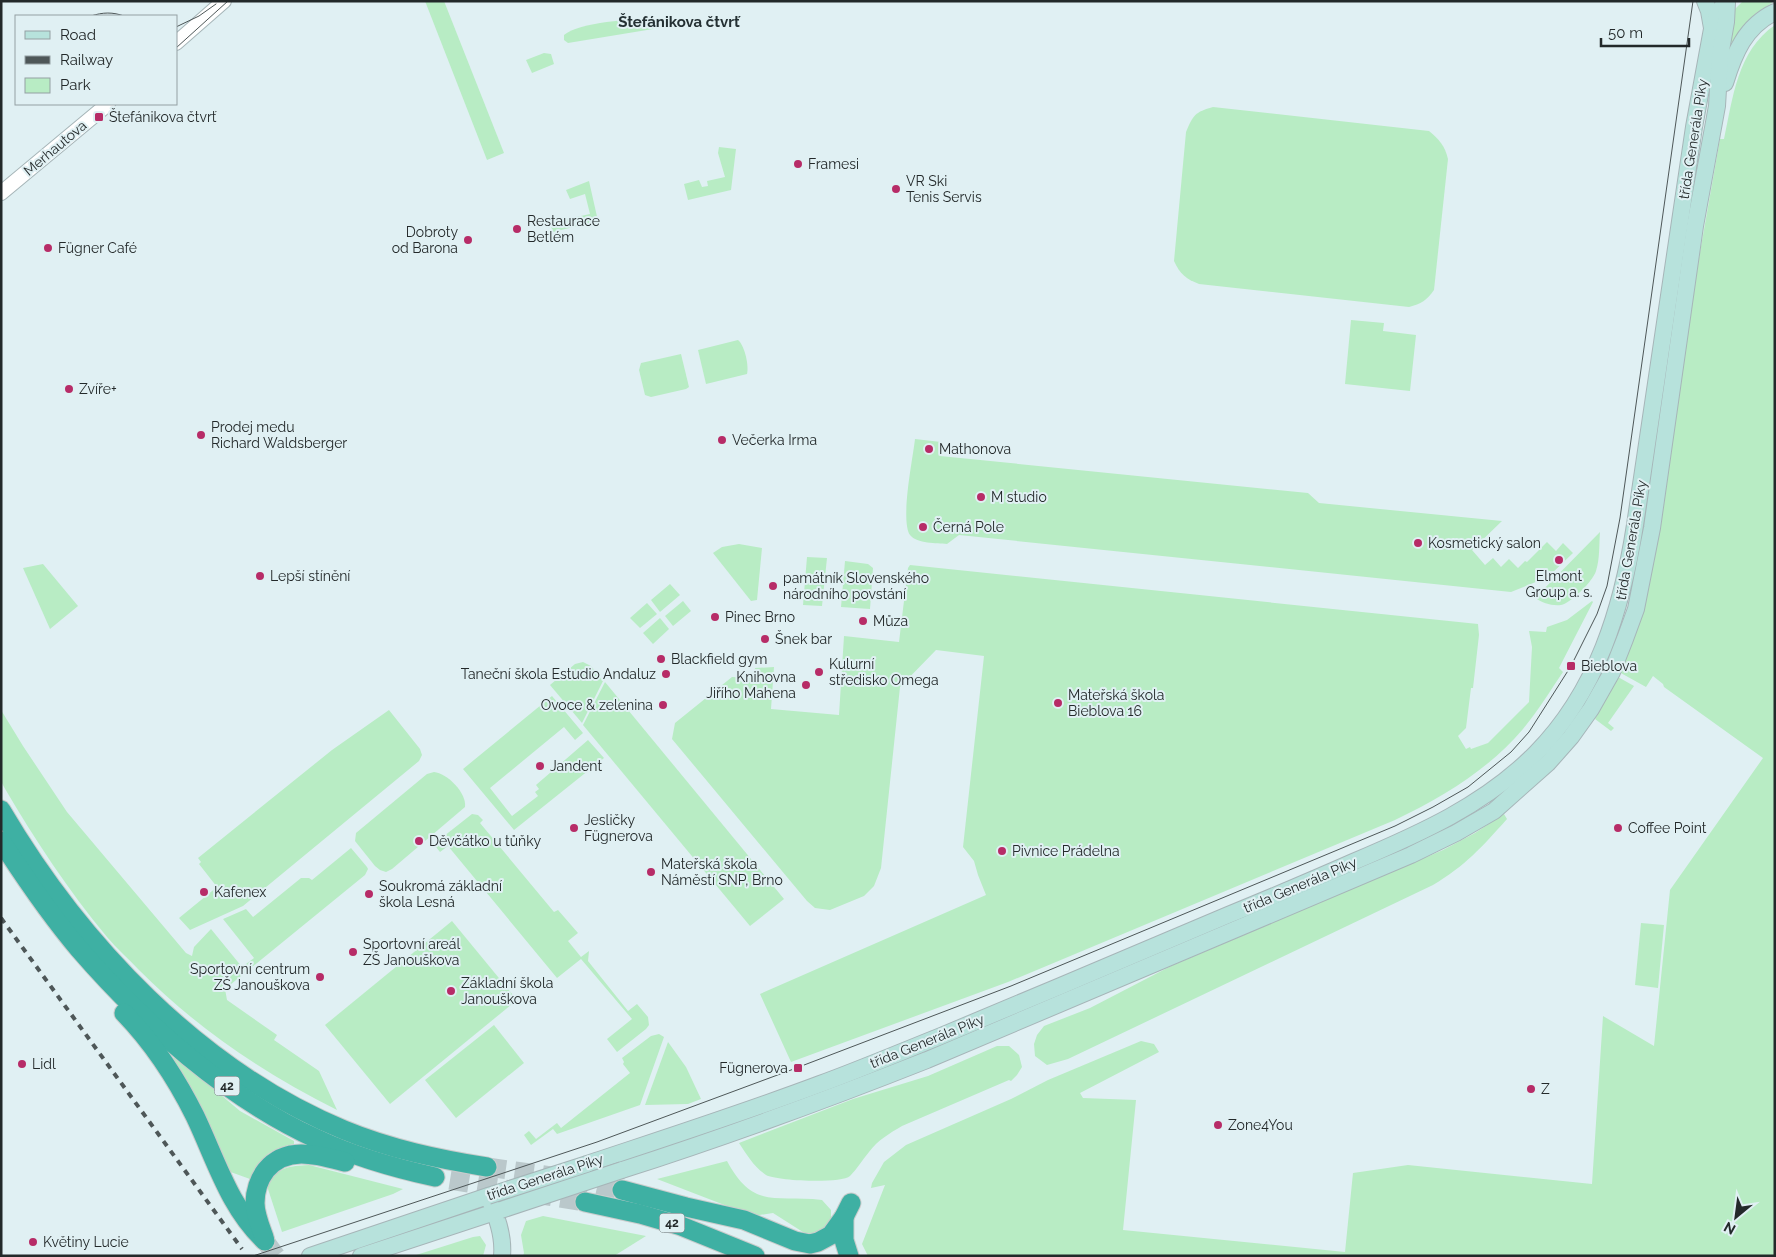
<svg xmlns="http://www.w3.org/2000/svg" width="1776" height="1257" viewBox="0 0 1776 1257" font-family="Raleway,sans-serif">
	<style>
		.green { fill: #b8ecc4 }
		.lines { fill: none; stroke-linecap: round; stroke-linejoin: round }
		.trunk-tunnel { stroke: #bac8cb; stroke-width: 19; stroke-dasharray: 19 9; stroke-linecap: butt }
		.tertiary-casing { stroke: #a6b5b8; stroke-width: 16 }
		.secondary-casing { stroke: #a6b5b8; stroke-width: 18 }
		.trunk-casing { stroke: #cacccc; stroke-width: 21 }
		.tertiary { stroke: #fff; stroke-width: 14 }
		.secondary { stroke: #b7e2dc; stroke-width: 16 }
		.trunk { stroke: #3eb0a3; stroke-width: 19 }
		.tram { stroke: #4e5758; stroke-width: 1 }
		.rail { stroke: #4e5758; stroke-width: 4; stroke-dasharray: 6 6; stroke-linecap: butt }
		.secondary-bridge-casing { stroke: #a6b5b8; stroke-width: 18; stroke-linecap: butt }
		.secondary-bridge { stroke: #b7e2dc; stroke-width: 16 }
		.poi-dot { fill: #b72c67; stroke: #e0f0f3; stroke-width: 2 }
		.labels { text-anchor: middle; stroke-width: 4; stroke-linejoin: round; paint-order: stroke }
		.shield { fill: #e0f0f3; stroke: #5c6566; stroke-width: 1 }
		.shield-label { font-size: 12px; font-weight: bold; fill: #23292a }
		.poi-label { font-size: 14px; fill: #23292a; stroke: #e0f0f3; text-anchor: start }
		.street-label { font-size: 14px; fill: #23292a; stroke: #e0f0f3 }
		.neighbourhood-label { font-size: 15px; font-weight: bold; fill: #243033; stroke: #e0f0f3 }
	</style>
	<rect width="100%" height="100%" fill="#e0f0f3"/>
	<g class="green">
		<path d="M425,1H444L504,153L487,160Z"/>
		<path d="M1743,1L1771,2L1772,3L1756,13L1743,26L1728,48L1735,9Z"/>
		<path d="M653,18L658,21V24L653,29L568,43L564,40V35C579,22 633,19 653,18Z"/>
		<path d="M1775,25V1256H868L862,1244L885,1185L871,1188L872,1183L884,1162L906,1145L1011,1099L1048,1080L1141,1041L1154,1044L1159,1052L1080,1093L1083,1098L1136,1100L1123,1230L1345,1252L1353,1173L1408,1165L1592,1184L1603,1016L1654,1046L1670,890L1763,758L1664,687L1663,684L1653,676L1646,687L1619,672L1671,449L1699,258L1720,139H1724C1733,98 1737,51 1775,25Z"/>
		<path d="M544,53L551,54L554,64L532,73L526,60Z"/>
		<path d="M1213,107L1429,131C1439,139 1445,146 1448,159L1434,290C1427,300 1421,304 1409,307L1199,284C1186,279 1180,274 1174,261L1186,132C1193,115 1195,112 1213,107Z"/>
		<path d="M719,147L736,149L731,190L688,200L684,184L699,180L702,187L708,186L707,181L725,177L718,153Z"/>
		<path d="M589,181L598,221L553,232L549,221L566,217L567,219L590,214L585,194L570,199L566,190Z"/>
		<path d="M1351,320L1384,323L1383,331L1416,335L1410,391L1345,384Z"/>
		<path d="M738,340C745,346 749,366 747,374L706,384L698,350Z"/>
		<path d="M681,354L689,387L686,389L651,397L645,395L639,370L641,363Z"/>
		<path d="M915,439L941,442L940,456L1308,493L1319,503L1502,521L1472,550L1485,565L1493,558L1501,567L1509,559L1518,568L1525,561L1527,562L1547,542L1556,551L1563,543L1573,553L1548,577L1511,592L959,535L947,544C937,543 917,544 910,535C900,520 913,458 915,439Z"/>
		<path d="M1600,532C1599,544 1600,559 1596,571C1593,581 1571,603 1561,605C1551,606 1543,603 1535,598Z"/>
		<path d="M739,544L762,548L757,600L751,601L713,553L722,547Z"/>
		<path d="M807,557L827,558L822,606L803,605Z"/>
		<path d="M845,561L868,564L873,568L870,609L841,607Z"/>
		<path d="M43,564L78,606L50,629L23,568Z"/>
		<path d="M910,565L1478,624L1479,635L1473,688H1471L1466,728L1458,736L1466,749L1470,747L1471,749L1488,743L1529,702L1532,647L1529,631L1546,632L1547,627L1567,620L1592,601L1593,602L1559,668L1563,672C1550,691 1538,711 1523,729C1488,770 1443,797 1395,820L1008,982L791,1062L760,994L986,895L978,875L974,861L963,847L984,656L936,650L900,687L881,868L874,886L864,896L830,910L815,908L807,901L672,739L675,723L732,677L754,678L755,668L774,667L771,709L839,715L844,636L899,642L908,568Z"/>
		<path d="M670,584L680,595L660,612L651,600Z"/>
		<path d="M683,601L691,611L673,626L665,616Z"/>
		<path d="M647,603L657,614L640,628L630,618Z"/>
		<path d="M660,618L669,629L653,644L643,633Z"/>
		<path d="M583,662L591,666L603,681L582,723L550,685L575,664Z"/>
		<path d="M1618,677L1634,686L1608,723L1614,728L1611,731L1595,719Z"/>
		<path d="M605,682L784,899L750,926L583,725Z"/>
		<path d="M552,696L583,733L575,740L564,727L490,788L512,816L538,796L535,792L539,789L536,785L588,740L604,758L514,830L463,769Z"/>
		<path d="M1,710L23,746L67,812L186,953L192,956L194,947L211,929L242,967L254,958L223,919L246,909L253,917L301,878H309L312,880L351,848L367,867L368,869L365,875L225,989L227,1000L277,1035L274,1040L319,1071L337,1110C262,1072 199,1030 139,970C129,959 117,949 107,937C68,890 35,840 4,787L1,781Z"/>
		<path d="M389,710L420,749L422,755L419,761L243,906L190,930L179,918L217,887L199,864L201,862L198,858L332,750Z"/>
		<path d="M434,772C447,773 467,793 465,807L392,869L386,872L380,870L375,866L355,841L356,833L427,774Z"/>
		<path d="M472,814L478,815L483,820L480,823L554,912L558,910L578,933L568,941L581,957L589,951L588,961L628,1011L637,1004L648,1017L649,1025L646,1029L617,1052L607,1039L632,1019L581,959L557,978L448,846L440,852L436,847V843L439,840Z"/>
		<path d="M1504,814L1507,819C1482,847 1465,866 1433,885L1068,1059L1047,1065L1035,1056L1034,1044L1037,1035L1044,1026L1090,1008L1171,966L1443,850L1475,833Z"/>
		<path d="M452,921L517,1000L390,1104L325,1025Z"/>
		<path d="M1641,923L1664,925L1658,988L1635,985Z"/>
		<path d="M494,1025L524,1063L456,1118L425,1080Z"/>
		<path d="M659,1034L664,1037L640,1105L557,1134L553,1129L531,1145L524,1135L529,1131L536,1139L557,1123L561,1128L630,1073L623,1064L624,1062L622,1058L651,1036Z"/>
		<path d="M668,1042L686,1067L701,1099L688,1104L645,1105Z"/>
		<path d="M997,1046H1009L1019,1055L1022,1067L1017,1075L1011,1081L1009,1080L902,1126C890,1133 878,1140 869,1152C862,1160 857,1169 850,1176C841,1184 777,1181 766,1175C754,1167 747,1155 739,1143L853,1099L928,1076Z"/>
		<path d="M176,1057L240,1111L294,1141V1144C267,1150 263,1156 250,1179L225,1170L172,1059Z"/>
		<path d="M727,1161C754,1211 776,1194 822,1200L831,1210V1223L821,1233L806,1234L773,1213L753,1216L657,1179Z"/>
		<path d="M309,1165L403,1189L393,1194L282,1232L267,1186C276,1167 290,1166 309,1165Z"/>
		<path d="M543,1216L646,1236L614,1256H523L524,1253L521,1235L526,1221Z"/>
		<path d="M480,1236L486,1245L483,1256H413L473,1237Z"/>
	</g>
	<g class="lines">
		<g class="trunk-tunnel">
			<path d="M487,1167L566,1178L622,1190"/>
			<path d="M450,1180L585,1202"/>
			<path d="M265,1241L276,1256"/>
		</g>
		<defs>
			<g id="tertiary">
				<path d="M176,43L224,1"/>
				<path d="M1,193L108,104"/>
			</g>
			<g id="secondary">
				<path d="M1705,1L1709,11L1712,28"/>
				<path d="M1725,83C1734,54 1745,26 1775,12"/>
				<path d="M587,1164C665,1138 743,1113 820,1084C861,1069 901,1052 941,1036C1037,996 1132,956 1228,915C1270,898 1312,880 1353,862C1419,834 1485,805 1536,753C1597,691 1622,609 1635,525L1694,127L1712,29L1718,13L1726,1"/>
				<path d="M622,1170C725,1137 826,1100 927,1060L1411,855L1456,833L1494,811L1548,763L1571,737L1591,709L1612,672L1625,639L1636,609L1652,528L1695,226L1717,106L1720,56L1726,22L1727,3"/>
				<path d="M310,1256L488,1196C496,1215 504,1235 502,1256"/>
				<path d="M361,1256L501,1210"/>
			</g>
			<g id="trunk">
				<path d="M1,810C80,944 199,1070 344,1130C390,1149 438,1159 487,1167"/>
				<path d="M1,841C25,878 50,915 79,949C143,1023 227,1098 317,1139C355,1157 394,1168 435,1177"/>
				<path d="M124,1013C153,1043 176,1078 195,1116C216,1160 229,1207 265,1241"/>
				<path d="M622,1190L686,1207L744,1220L795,1241L810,1244L818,1242L831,1235L844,1217L851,1203"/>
				<path d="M585,1202L640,1214L681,1226L755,1256"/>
				<path d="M844,1217V1240L849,1256"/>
				<path d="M264,1237C260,1226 255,1214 255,1203C255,1192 259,1179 266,1170C287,1145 318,1155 345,1162"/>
			</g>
		</defs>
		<use href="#tertiary" class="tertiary-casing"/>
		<use href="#secondary" class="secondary-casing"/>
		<use href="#trunk" class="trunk-casing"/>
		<use href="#tertiary" class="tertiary"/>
		<use href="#secondary" class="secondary"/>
		<use href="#trunk" class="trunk"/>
		<g class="tram">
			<path d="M91,16C103,12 113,12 124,16"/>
			<path d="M176,27L199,16L216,4"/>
			<path d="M176,48L228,1"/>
			<path d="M253,1256L597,1142L791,1070L1011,986L1395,826L1433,807L1468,787L1511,752L1529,732L1571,666L1597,614L1607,586L1620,518L1693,1"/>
		</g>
		<path class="rail" d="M1,918L242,1249"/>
		<defs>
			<g id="secondary-bridge">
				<path d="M488,1196L587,1164"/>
				<path d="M501,1210L622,1170"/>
			</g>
		</defs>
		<use href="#secondary-bridge" class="secondary-bridge-casing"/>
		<use href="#secondary-bridge" class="secondary-bridge"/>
	</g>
	<g class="poi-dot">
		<rect x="94" y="112" width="10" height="10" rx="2.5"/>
		<circle cx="798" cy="164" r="5"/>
		<circle cx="896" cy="189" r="5"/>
		<circle cx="517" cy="229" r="5"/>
		<circle cx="468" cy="240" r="5"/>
		<circle cx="48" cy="248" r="5"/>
		<circle cx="69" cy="389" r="5"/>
		<circle cx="201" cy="435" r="5"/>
		<circle cx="722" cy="440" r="5"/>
		<circle cx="929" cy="449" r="5"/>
		<circle cx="981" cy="497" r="5"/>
		<circle cx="923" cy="527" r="5"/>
		<circle cx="1418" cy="543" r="5"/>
		<circle cx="1559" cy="560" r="5"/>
		<circle cx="260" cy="576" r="5"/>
		<circle cx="773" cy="586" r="5"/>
		<circle cx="715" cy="617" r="5"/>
		<circle cx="863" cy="621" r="5"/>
		<circle cx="765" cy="639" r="5"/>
		<circle cx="661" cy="659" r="5"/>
		<rect x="1566" y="661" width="10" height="10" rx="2.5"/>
		<circle cx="819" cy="672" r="5"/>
		<circle cx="666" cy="674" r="5"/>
		<circle cx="806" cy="685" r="5"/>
		<circle cx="1058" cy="703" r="5"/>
		<circle cx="663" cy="705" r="5"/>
		<circle cx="540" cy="766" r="5"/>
		<circle cx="574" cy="828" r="5"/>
		<circle cx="1618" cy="828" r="5"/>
		<circle cx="419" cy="841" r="5"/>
		<circle cx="1002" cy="851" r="5"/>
		<circle cx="651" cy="872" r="5"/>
		<circle cx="204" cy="892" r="5"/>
		<circle cx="369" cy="894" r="5"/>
		<circle cx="353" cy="952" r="5"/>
		<circle cx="320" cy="977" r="5"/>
		<circle cx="451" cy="991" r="5"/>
		<circle cx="22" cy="1064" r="5"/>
		<rect x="793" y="1063" width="10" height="10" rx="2.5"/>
		<circle cx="1531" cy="1089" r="5"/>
		<circle cx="1218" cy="1125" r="5"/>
		<circle cx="33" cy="1242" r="5"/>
	</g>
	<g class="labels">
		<g class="shield">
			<rect x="214.5" y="1076.5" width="25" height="19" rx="4"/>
			<rect x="659.5" y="1213.5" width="25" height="19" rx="4"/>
		</g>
		<g class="shield-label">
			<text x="227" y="1090">42</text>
			<text x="672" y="1227">42</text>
		</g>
		<g class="poi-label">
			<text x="109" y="122">Štefánikova čtvrť</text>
			<text x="808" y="169">Framesi</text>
			<text x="906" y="186">VR Ski<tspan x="906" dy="16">Tenis Servis</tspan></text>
			<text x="527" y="226">Restaurace<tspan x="527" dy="16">Betlém</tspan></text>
			<text x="458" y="237" text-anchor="end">Dobroty<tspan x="458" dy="16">od Barona</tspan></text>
			<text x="58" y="253">Fügner Café</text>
			<text x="79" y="394">Zvíře+</text>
			<text x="211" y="432">Prodej medu<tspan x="211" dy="16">Richard Waldsberger</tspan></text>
			<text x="732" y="445">Večerka Irma</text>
			<text x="939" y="454">Mathonova</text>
			<text x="991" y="502">M studio</text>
			<text x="933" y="532">Černá Pole</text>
			<text x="1428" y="548">Kosmetický salon</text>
			<text x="270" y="581">Lepší stínění</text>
			<text x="1559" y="581" text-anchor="middle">Elmont<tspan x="1559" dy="16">Group a. s.</tspan></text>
			<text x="783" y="583">památník Slovenského<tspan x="783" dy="16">národního povstání</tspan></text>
			<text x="725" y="622">Pinec Brno</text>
			<text x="873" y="626">Můza</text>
			<text x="775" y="644">Šnek bar</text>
			<text x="671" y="664">Blackfield gym</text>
			<text x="829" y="669">Kulurní<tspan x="829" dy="16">středisko Omega</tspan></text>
			<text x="1581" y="671">Bieblova</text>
			<text x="656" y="679" text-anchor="end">Taneční škola Estudio Andaluz</text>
			<text x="796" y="682" text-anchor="end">Knihovna<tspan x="796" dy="16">Jiřího Mahena</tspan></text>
			<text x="1068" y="700">Mateřská škola<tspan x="1068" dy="16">Bieblova 16</tspan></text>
			<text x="653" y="710" text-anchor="end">Ovoce &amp; zelenina</text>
			<text x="550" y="771">Jandent</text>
			<text x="584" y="825">Jesličky<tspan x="584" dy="16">Fügnerova</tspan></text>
			<text x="1628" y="833">Coffee Point</text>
			<text x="429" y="846">Děvčátko u tůňky</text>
			<text x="1012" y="856">Pivnice Prádelna</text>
			<text x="661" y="869">Mateřská škola<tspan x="661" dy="16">Náměstí SNP, Brno</tspan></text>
			<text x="379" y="891">Soukromá základní<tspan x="379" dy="16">škola Lesná</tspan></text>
			<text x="214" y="897">Kafenex</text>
			<text x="363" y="949">Sportovní areál<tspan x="363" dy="16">ZŠ Janouškova</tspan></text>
			<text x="310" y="974" text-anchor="end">Sportovní centrum<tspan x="310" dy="16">ZŠ Janouškova</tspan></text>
			<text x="461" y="988">Základní škola<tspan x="461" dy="16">Janouškova</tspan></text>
			<text x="32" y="1069">Lidl</text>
			<text x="788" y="1073" text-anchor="end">Fügnerova</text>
			<text x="1541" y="1094">Z</text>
			<text x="1228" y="1130">Zone4You</text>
			<text x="43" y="1247">Květiny Lucie</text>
		</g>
		<g class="street-label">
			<text transform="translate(1693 139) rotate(-81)" y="5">třída Generála Píky</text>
			<text transform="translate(55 148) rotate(-40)" y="5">Merhautova</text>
			<text transform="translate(1631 540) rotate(-80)" y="5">třída Generála Píky</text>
			<text transform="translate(1300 885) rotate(-23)" y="5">třída Generála Píky</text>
			<text transform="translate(927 1041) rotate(-22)" y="5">třída Generála Píky</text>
			<text transform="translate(545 1177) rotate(-18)" y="5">třída Generála Píky</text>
		</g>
		<g class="neighbourhood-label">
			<text x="679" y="27">Štefánikova čtvrť</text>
		</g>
	</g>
	<rect width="1776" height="1257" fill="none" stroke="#23292a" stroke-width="5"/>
	<rect x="15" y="15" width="162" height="90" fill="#e0f0f3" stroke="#94a0a3"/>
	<rect x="25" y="31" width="25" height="8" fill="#b7e2dc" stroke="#94a0a3"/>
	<text x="60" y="40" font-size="15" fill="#23292a">Road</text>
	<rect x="25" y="56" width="25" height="8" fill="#4e5758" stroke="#94a0a3"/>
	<text x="60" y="65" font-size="15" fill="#23292a">Railway</text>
	<rect x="25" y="78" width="25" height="15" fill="#b8ecc4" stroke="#94a0a3"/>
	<text x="60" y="90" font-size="15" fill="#23292a">Park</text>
	<g transform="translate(1736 1217) rotate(209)" stroke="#e0f0f3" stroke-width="4" paint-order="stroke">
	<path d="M0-4L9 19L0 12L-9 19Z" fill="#23292a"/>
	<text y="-8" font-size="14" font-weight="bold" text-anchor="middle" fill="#23292a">N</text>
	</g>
	<path d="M1601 38v8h88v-8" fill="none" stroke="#23292a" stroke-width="2.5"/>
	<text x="1608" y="38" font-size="15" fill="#23292a" stroke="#e0f0f3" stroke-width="4" paint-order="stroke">50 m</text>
</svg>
